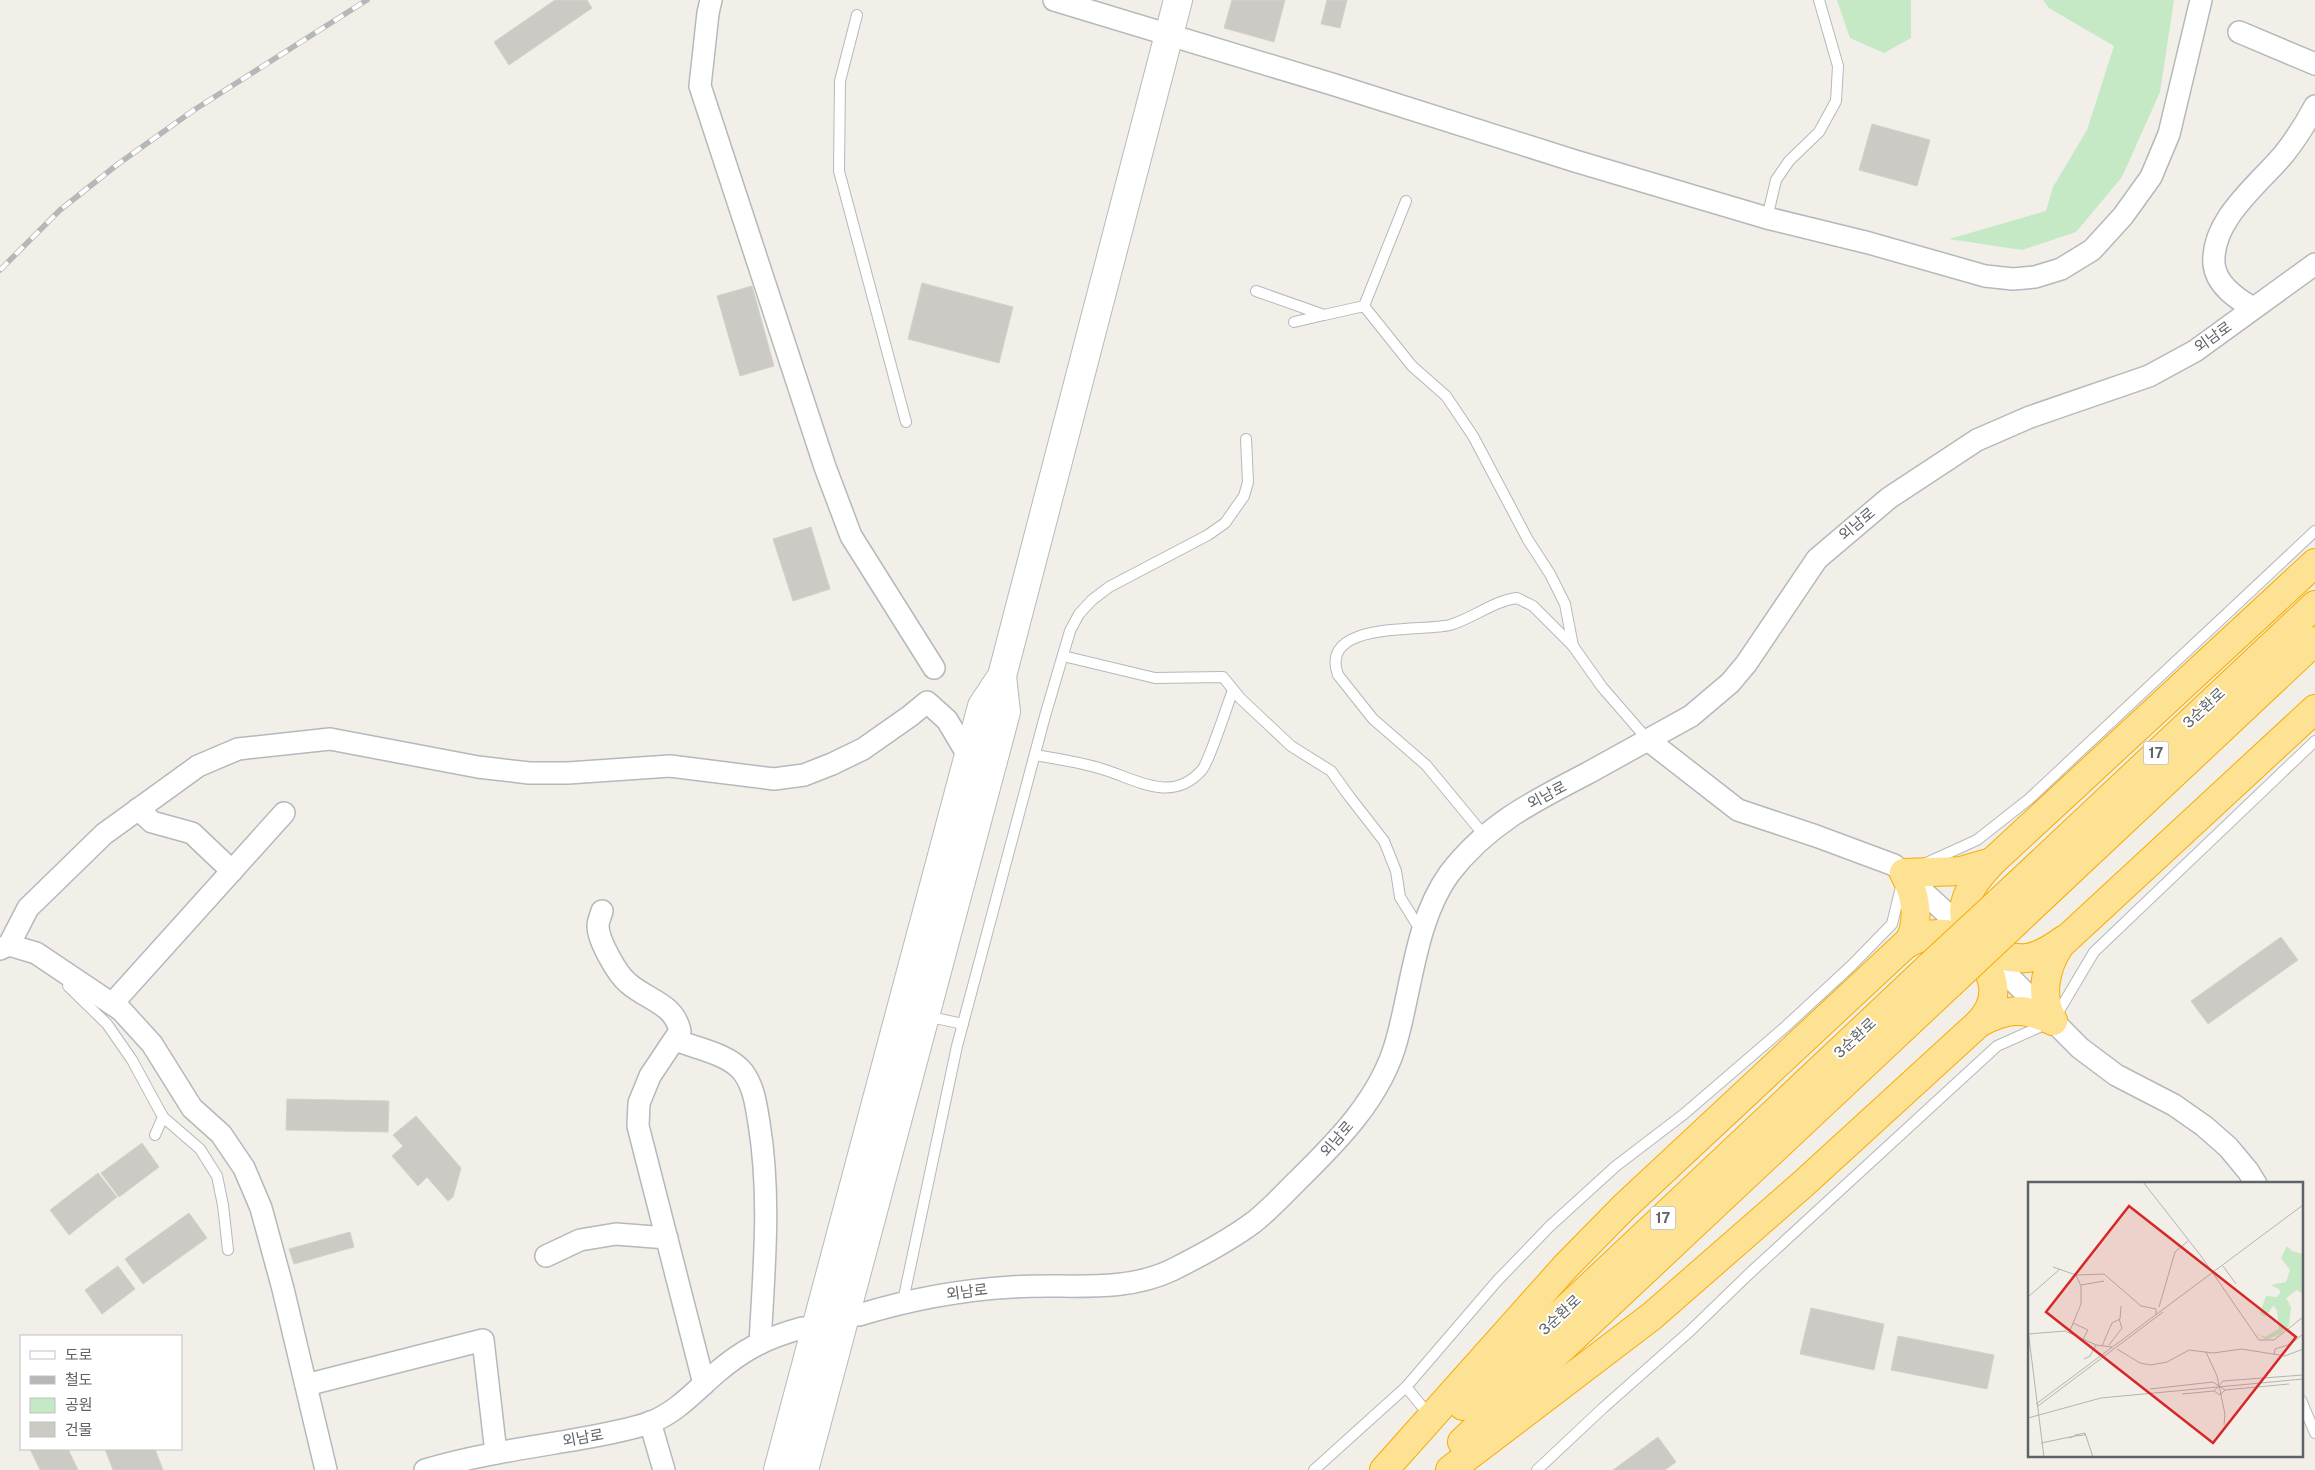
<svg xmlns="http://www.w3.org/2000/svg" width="2315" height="1470" viewBox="0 0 2315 1470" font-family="'Public Sans','Noto Sans KR',sans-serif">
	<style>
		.green { fill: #c5e8c5 }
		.building { fill: #cccac5; stroke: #d6d1c6 }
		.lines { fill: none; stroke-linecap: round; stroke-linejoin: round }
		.lane-casing { stroke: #b5b8bc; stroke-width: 12 }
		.street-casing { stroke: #b5b8bc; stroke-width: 24 }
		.secondary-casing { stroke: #b6babf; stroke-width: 30 }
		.highway-casing { stroke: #f9ab00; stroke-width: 30 }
		.lane { stroke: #fff; stroke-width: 10 }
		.street { stroke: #fff; stroke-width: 21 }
		.secondary { stroke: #fff; stroke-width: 28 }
		.highway { stroke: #fde293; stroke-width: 28 }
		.rail-casing { stroke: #b6b7b8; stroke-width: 5.5 }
		.rail { stroke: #fff; stroke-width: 4; stroke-dasharray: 11; stroke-linecap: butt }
		.highway-bridge-casing { stroke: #f9ab00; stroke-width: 30; stroke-linecap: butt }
		.highway-bridge { stroke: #fde293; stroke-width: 28 }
		.labels { text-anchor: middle; stroke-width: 4; stroke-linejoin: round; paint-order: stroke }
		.shield { fill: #fff; stroke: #8f9295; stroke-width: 1 }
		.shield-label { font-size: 14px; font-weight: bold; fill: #5f6368 }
		.street-label { font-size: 15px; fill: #5f6368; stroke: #fff }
		.inset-road { fill: none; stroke: #b3b3b1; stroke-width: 1 }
		.view { fill: #d62828; fill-opacity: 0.15; stroke: #d62828; stroke-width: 2.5 }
		.inset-edge { fill: none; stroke: #5f6368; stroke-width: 2.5 }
	</style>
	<rect width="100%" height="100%" fill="#f1efe8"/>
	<g class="green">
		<path d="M1837,0H1911V38L1884,53L1850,38Z"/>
		<path d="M2043,0H2174L2160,92L2122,177L2076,232L2022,250L1949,239L2046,211L2053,187L2087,130L2114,46L2049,8Z"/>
	</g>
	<g class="building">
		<path d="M555,0H587L592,8L509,65L494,42Z"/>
		<path d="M1232,0H1285L1274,42L1224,28Z"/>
		<path d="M1327,0H1347L1340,28L1321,24Z"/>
		<path d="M1872,124L1930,140L1917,186L1859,170Z"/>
		<path d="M922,283L1013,307L999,363L908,339Z"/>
		<path d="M752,286L774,366L740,376L717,296Z"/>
		<path d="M811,527L830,589L793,601L773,539Z"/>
		<path d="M2281,937L2298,960L2208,1024L2191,1001Z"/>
		<path d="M287,1099L389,1101L388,1132L286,1130Z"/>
		<path d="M416,1116L461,1168L453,1197L448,1201L427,1177L418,1186L392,1156L403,1146L393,1135Z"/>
		<path d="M142,1143L159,1167L119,1197L101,1173Z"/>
		<path d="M98,1173L117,1197L69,1235L50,1210Z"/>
		<path d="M189,1213L207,1238L143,1284L125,1259Z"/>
		<path d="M350,1232L354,1247L294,1264L289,1249Z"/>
		<path d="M118,1266L135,1289L102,1314L85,1290Z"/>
		<path d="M1811,1308L1884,1324L1874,1370L1800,1354Z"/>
		<path d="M1898,1336L1994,1355L1987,1389L1891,1370Z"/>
		<path d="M1658,1437L1676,1462L1665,1470H1613Z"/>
		<path d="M30,1449H68L78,1470H40Z"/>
		<path d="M105,1449H155L163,1470H113Z"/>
	</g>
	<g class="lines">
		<defs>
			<g id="lane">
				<path d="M857,15L840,81L839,171L906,422"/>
				<path d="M1406,201L1364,306L1412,366L1446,396L1473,436L1528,540L1550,574L1565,604L1573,646L1602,687L1648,740"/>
				<path d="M1767,218L1776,180L1789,161L1819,132L1836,101L1838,66L1819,0"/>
				<path d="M1256,291L1324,315L1364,306"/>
				<path d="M1294,322L1324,315"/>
				<path d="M1063,656L1155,678L1223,677L1240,698L1291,746L1331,771L1349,796L1384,841L1396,871L1400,897L1421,931"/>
				<path d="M1035,755C1057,759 1080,762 1102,769C1136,779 1171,804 1201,771C1208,765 1228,703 1233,690"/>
				<path d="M1484,835L1426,765L1373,719L1338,675C1318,620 1423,632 1450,625C1474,618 1493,601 1517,598L1533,606L1573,646"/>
				<path d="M1924,864L1977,840L2029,799L2315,531"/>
				<path d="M68,986L107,1024L132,1060L163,1117L200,1149L217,1176L223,1205L228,1250"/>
				<path d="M926,1016L963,1024"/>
				<path d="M155,1135L163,1117"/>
				<path d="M903,1301L957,1046L1045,716L1070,631L1079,614L1092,600L1109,587L1208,535L1225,523L1244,496L1248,482L1246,439"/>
				<path d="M1406,1387L1425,1410"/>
				<path d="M2301,1400L2315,1433"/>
				<path d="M1314,1470L1406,1387L1497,1281L1550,1226L1616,1166L1684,1114L1785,1027L1851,966L1892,924L1902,883"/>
				<path d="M1537,1470L1603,1408L1690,1331L1750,1273L1997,1046L2053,1021L2094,952L2315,741"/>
			</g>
			<g id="street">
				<path d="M711,0L708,13L700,86L825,467L851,536L934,668"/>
				<path d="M1054,0L1335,85L1575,161L1767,218L1869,243L1985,276L2013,279L2035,277L2061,269L2092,250L2123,216L2151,177L2169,134L2201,0"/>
				<path d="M2239,32L2315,64"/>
				<path d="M2253,308C2237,299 2216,285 2214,264C2211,220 2258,185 2284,154C2296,139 2306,123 2315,106"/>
				<path d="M1648,740L1738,810L1816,836L1894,865L1943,910L2080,1048L2116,1075L2174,1105L2204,1126L2228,1147L2248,1171L2256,1184"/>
				<path d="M138,809L152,822L192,833L232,871"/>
				<path d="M602,911C601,915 598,921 598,926C598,940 617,974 628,983C647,1000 674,1003 680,1031L650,1076L639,1103L638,1126L704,1384"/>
				<path d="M9,945L36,953L121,1010L152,1044L192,1108L221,1134L244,1168L261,1208L283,1289L326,1470"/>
				<path d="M0,949L9,945L28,908L104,834L198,766L238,749L330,739L478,767L529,773H568L670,766L774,779L804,775L832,764L863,749L910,716L927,702L947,720L969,757"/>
				<path d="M112,1004L284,813"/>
				<path d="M675,1040C696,1048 729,1054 743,1072C754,1087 756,1105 759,1123C771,1196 764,1269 760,1343"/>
				<path d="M546,1256L580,1240L616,1234L667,1238"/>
				<path d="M859,1315C908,1300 960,1290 1012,1287C1066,1283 1122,1294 1172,1270C1198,1257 1231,1239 1254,1222C1269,1210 1282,1196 1295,1183C1337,1142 1382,1097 1397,1039C1412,985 1416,920 1449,874C1487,824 1534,801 1588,773C1622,754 1656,735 1691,716L1730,683L1746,664L1817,559L1889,498L1977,440L2030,417L2149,376L2195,351L2315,264"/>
				<path d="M306,1385L483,1340L496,1453"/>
				<path d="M650,1422L664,1470"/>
				<path d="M425,1470C472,1456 519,1449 567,1441C595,1436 622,1432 649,1423C676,1413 694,1392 716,1373C744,1349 766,1338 802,1328"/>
			</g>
			<g id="secondary">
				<path d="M778,1470L982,706L1002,676L1178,0"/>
				<path d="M804,1470L1006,712L1002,676"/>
			</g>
			<g id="highway">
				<path d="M1904,873L1961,871L1992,862"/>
				<path d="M1999,902L2315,605"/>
				<path d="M2017,921L2315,641"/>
				<path d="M1905,945C1961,912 1982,963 2027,958C2041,956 2054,947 2065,939"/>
				<path d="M2053,1021C2039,996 2045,968 2060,945L2315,709"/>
				<path d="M1979,1023C2007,1008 2024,1007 2053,1021"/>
				<path d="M1463,1406L1931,965"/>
				<path d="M1462,1442L1950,984"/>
				<path d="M1384,1470L1566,1266L1624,1207L1909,941C1921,920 1915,893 1904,873"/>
				<path d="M1450,1470L1652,1316L1803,1184L1979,1023C2021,979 1957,945 1965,904C1969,887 1981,874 1992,862L2315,563"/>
			</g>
		</defs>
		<use href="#lane" class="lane-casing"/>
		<use href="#street" class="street-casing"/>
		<use href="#secondary" class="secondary-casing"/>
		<use href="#highway" class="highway-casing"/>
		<use href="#lane" class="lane"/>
		<use href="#street" class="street"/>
		<use href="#secondary" class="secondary"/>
		<use href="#highway" class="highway"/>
		<defs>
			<path id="rail" d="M0,270L60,210L118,164L194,110L367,0"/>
		</defs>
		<use href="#rail" class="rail-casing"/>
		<use href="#rail" class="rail"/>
		<defs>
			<g id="highway-bridge">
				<path d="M1931,965L1999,902"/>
				<path d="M1950,984L2017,921"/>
			</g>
		</defs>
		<use href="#highway-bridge" class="highway-bridge-casing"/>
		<use href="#highway-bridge" class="highway-bridge"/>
	</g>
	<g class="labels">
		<g class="shield">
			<rect x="2143.5" y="741.5" width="25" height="23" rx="4"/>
			<rect x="1650.5" y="1206.5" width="25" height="23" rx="4"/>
		</g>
		<g class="shield-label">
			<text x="2156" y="758">17</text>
			<text x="1663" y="1223">17</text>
		</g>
		<g class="street-label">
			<text transform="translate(2213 337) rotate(-35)" y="5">외남로</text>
			<text transform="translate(1857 524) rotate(-40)" y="5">외남로</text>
			<text transform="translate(2204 708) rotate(-43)" y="5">3순환로</text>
			<text transform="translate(1547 795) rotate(-28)" y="5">외남로</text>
			<text transform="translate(1855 1038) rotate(-43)" y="5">3순환로</text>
			<text transform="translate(1337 1139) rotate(-49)" y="5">외남로</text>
			<text transform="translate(967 1292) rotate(-7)" y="5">외남로</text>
			<text transform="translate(1560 1315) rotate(-43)" y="5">3순환로</text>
			<text transform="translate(583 1438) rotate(-10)" y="5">외남로</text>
		</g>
	</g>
	<g transform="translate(2028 1182)">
		<rect width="275" height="275" fill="#f1efe8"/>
		<path d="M259,64L264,69L275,72V112L269,108L258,116L263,125L261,144L252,152L238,158L228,151L237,155L251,147L249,128L245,124L237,135L232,131L238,114L249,115L252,111V108L243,103L258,100L262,88L253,76Z" fill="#c5e8c5"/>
		<path class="inset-road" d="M115,0L173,74L231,158H246L275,135M195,84L208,102M25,85L48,93L76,92L113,124L128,127V133M53,103L76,99M0,115L32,87M131,125L147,70L160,59M0,132V152L37,149L68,163L84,165M45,141L60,148L55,157M0,148L16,275M41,151L53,122V104L48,93M81,163L94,146L91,137M74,164L84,141L92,137L93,124M89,167L112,181L123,183L139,180L161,168L185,171L214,167L257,174L275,167M178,170L189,194L197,232L196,243M246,173L247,167L263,162L275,152M56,177L62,174L68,163M122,207L185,200L197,208L261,202M186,209L195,199L275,193M154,212L186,209L192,213L197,208M8,222L275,23M10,224L135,130M0,236L73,216L275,197M57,251L65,275M57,251V253L47,254V253ZM13,261L47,254L41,256"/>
		<path class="view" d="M101,24L268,155L185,261L18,130Z"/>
		<rect width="275" height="275" class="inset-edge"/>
	</g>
	<rect x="20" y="1335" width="162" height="115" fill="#ffffff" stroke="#bfc1c3"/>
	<rect x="30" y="1351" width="25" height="8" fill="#ffffff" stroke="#bfc1c3"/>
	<text x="65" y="1360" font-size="15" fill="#5f6368">도로</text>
	<rect x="30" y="1376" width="25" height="8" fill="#b6b7b8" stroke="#bfc1c3"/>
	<text x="65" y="1385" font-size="15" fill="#5f6368">철도</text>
	<rect x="30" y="1398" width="25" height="15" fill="#c5e8c5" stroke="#bfc1c3"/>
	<text x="65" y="1410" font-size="15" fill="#5f6368">공원</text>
	<rect x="30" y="1422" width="25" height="15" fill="#cccac5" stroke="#bfc1c3"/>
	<text x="65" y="1435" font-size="15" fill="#5f6368">건물</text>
</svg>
